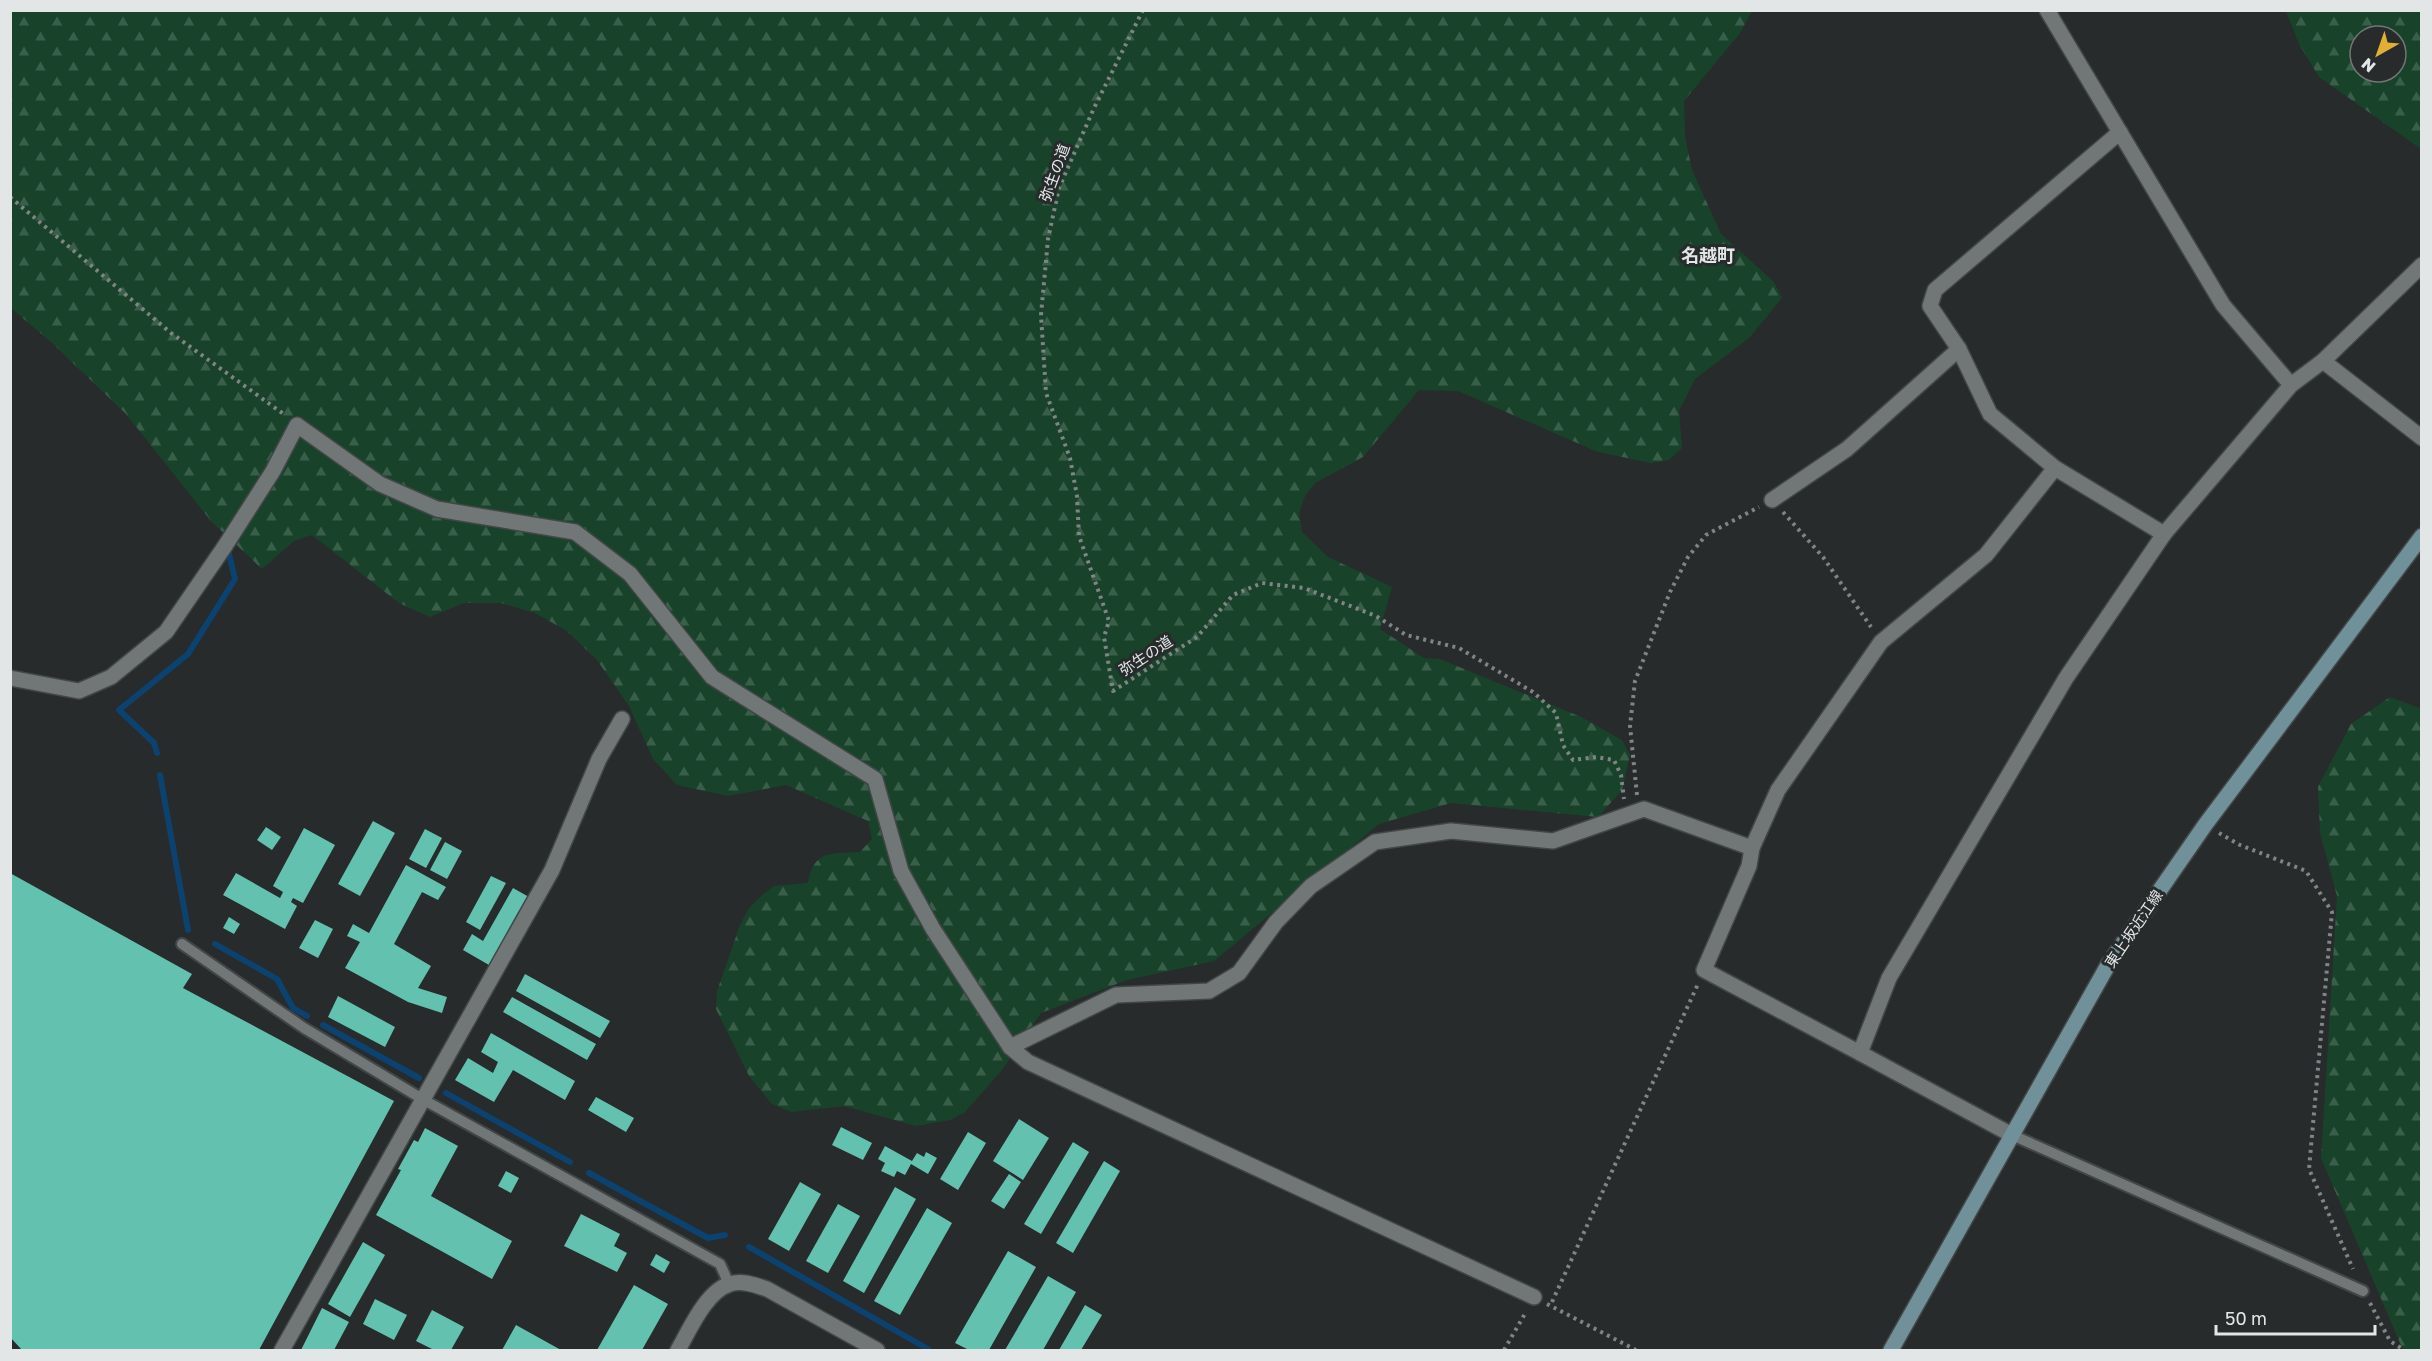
<svg xmlns="http://www.w3.org/2000/svg" width="2432" height="1361" viewBox="0 0 2432 1361" font-family="'Golos Text','Noto Sans JP',sans-serif">
	<style>
		.forest { fill: url(#forest-firs); fill-rule: evenodd }
		.lines { fill: none; stroke-linecap: round; stroke-linejoin: round }
		.stream { stroke: #0b4270; stroke-width: 6 }
		.building { fill: #62c1af }
		.service-casing { stroke: #434646; stroke-width: 14 }
		.minor-casing { stroke: #434646; stroke-width: 18 }
		.tertiary-casing { stroke: #434646; stroke-width: 18 }
		.secondary-casing { stroke: #434646; stroke-width: 18 }
		.path { stroke: #818484; stroke-width: 4; stroke-dasharray: 3 4.5; stroke-linecap: butt }
		.service { stroke: #717676; stroke-width: 10 }
		.minor { stroke: #717676; stroke-width: 15 }
		.tertiary { stroke: #717676; stroke-width: 15 }
		.secondary { stroke: #70909a; stroke-width: 15 }
		.labels { text-anchor: middle; stroke-width: 6; stroke-linejoin: round; paint-order: stroke }
		.street-label { font-size: 15px; fill: #e3e6e6; stroke: #272b2b }
		.quarter-label { font-size: 18px; font-weight: bold; fill: #e3e6e6; stroke: #272b2b }
	</style>
	<defs>
		<pattern id="forest-firs" width="22" height="20" patternUnits="userSpaceOnUse" patternTransform="scale(1.5)"><rect width="22" height="20" fill="#18432a"/><path d="M5 1l3.5 6h-7zM16 11l3.5 6h-7z" fill="#395e49"/></pattern>
	</defs>
	<rect width="100%" height="100%" fill="#272b2b"/>
	<g class="forest">
		<path d="M11,10L1752,11L1740,33L1684,101L1685,137L1692,170L1721,234L1774,282L1782,298L1749,338L1695,379L1679,411L1682,448L1669,460L1651,463L1598,452L1458,391L1419,390L1363,457L1315,483L1305,496L1299,513L1302,532L1328,557L1392,587L1380,629L1424,658L1440,659L1581,717L1622,740L1630,755L1622,790L1598,817L1451,803L1379,824L1214,961L1127,980L1041,1013L1002,1070L965,1112L950,1120L916,1126L844,1106L791,1112L772,1104L749,1076L716,1009L717,991L740,925L748,910L760,897L774,886L808,883C814,849 831,854 860,852L872,839L868,821L786,785L728,796L677,785L653,759L629,706L597,660L567,631L535,613L501,603H464L430,617L399,603L312,535L294,541L262,569L211,521L126,414L51,342L11,308Z"/>
		<path d="M2286,11H2421V149L2319,77L2299,44ZM2360,36H2396V72H2360Z"/>
		<path d="M2390,697L2422,709L2421,1350H2403L2321,1158L2337,896L2320,833L2318,787L2351,724Z"/>
	</g>
	<g class="lines">
		<g class="stream">
			<path d="M157,753L154,743L119,710L188,654L235,579L229,554"/>
			<path d="M160,775L188,930"/>
			<path d="M215,944L277,979L293,1008L307,1016"/>
			<path d="M323,1025L419,1078"/>
			<path d="M446,1093L570,1162"/>
			<path d="M589,1173L708,1238L725,1235"/>
			<path d="M749,1247L928,1349"/>
		</g>
	</g>
	<g class="building">
		<path d="M373,821L395,833L360,896L338,884Z"/>
		<path d="M266,827L281,837L272,850L257,840Z"/>
		<path d="M304,828L335,845L303,903L293,898L291,902L297,906L285,929L223,895L236,873L280,898L283,892L273,886Z"/>
		<path d="M425,829L442,838L426,868L409,859Z"/>
		<path d="M445,842L462,851L447,879L430,870Z"/>
		<path d="M406,865L446,887L438,900L422,892L394,944L431,966L418,988L447,997L442,1013L408,1002L345,968L360,942L347,936L353,924L369,933Z"/>
		<path d="M10,873L192,974L183,988L394,1101L259,1350H22L10,1337Z"/>
		<path d="M491,876L506,883L480,930L466,922Z"/>
		<path d="M513,888L529,897L489,965L463,950L472,934L483,941Z"/>
		<path d="M229,917L240,924L234,934L223,928Z"/>
		<path d="M315,920L333,929L318,958L299,948Z"/>
		<path d="M525,974L610,1021L600,1038L516,991Z"/>
		<path d="M338,996L395,1027L385,1047L328,1017Z"/>
		<path d="M512,997L596,1044L587,1060L503,1012Z"/>
		<path d="M491,1033L575,1081L565,1100L513,1070L494,1102L455,1080L468,1058L493,1073L498,1062L481,1052Z"/>
		<path d="M596,1097L634,1118L626,1132L588,1110Z"/>
		<path d="M1019,1119L1049,1138L1023,1180L993,1161Z"/>
		<path d="M841,1127L872,1143L863,1160L832,1145Z"/>
		<path d="M425,1128L458,1146L431,1196L512,1241L492,1279L376,1215L401,1170L398,1169L414,1140L418,1142Z"/>
		<path d="M968,1132L986,1143L958,1190L940,1179Z"/>
		<path d="M1073,1142L1089,1152L1041,1234L1024,1224Z"/>
		<path d="M885,1146L912,1161L917,1153L924,1157L926,1152L937,1158L928,1174L911,1164L905,1175L897,1171L894,1177L881,1171L885,1163L878,1159Z"/>
		<path d="M1104,1161L1120,1171L1073,1253L1056,1243Z"/>
		<path d="M506,1171L519,1178L511,1193L498,1186Z"/>
		<path d="M1009,1174L1021,1182L1004,1209L991,1201Z"/>
		<path d="M800,1182L821,1194L789,1251L768,1239Z"/>
		<path d="M895,1187L916,1199L864,1293L843,1281Z"/>
		<path d="M838,1204L860,1216L828,1273L806,1261Z"/>
		<path d="M927,1208L952,1223L900,1315L874,1301Z"/>
		<path d="M581,1214L620,1234L614,1246L627,1253L617,1272L564,1246Z"/>
		<path d="M363,1242L385,1255L350,1317L328,1304Z"/>
		<path d="M1008,1251L1036,1267L989,1350H969L955,1343Z"/>
		<path d="M656,1254L670,1262L664,1273L650,1265Z"/>
		<path d="M1048,1276L1076,1292L1043,1350H1005Z"/>
		<path d="M634,1285L668,1304L642,1350H597Z"/>
		<path d="M375,1299L407,1315L394,1340L363,1324Z"/>
		<path d="M1085,1305L1102,1315L1081,1350H1059Z"/>
		<path d="M322,1308L349,1322L334,1350H301Z"/>
		<path d="M432,1310L464,1327L451,1350H434L416,1341Z"/>
		<path d="M516,1325L561,1350H502Z"/>
	</g>
	<g class="lines">
		<defs>
			<g id="service">
				<path d="M182,944L304,1028L424,1100L720,1264L729,1284"/>
				<path d="M2012,1135L2363,1291"/>
			</g>
			<g id="minor">
				<path d="M2047,10L2223,305L2291,385"/>
				<path d="M2120,132L1935,290L1930,306L1959,349L1990,414L2055,468L2164,534"/>
				<path d="M2323,361L2422,438"/>
				<path d="M1772,500L1847,449L1959,349"/>
				<path d="M10,678L79,691L111,677L166,632L225,546L273,471L297,425L380,484L437,509L575,532L630,574L712,677L875,779L901,871L933,929L1010,1047L1028,1062L1534,1297"/>
				<path d="M1010,1047L1116,995L1209,991L1239,973L1276,922L1311,886L1375,842L1451,831L1553,841L1644,809L1752,848"/>
				<path d="M1860,1053L1704,970L1749,866L1752,848L1778,790L1881,642L1986,555L2055,468"/>
				<path d="M2012,1135L1860,1053L1889,978L2066,678L2164,534L2291,385L2323,361L2422,265"/>
				<path d="M282,1350L552,870L599,759L622,719"/>
			</g>
			<path id="tertiary" d="M678,1350C689,1331 706,1291 730,1284C742,1280 755,1285 767,1289L877,1350"/>
			<path id="secondary" d="M1891,1350L2108,965L2205,825L2422,536"/>
		</defs>
		<use href="#service" class="service-casing"/>
		<use href="#minor" class="minor-casing"/>
		<use href="#tertiary" class="tertiary-casing"/>
		<use href="#secondary" class="secondary-casing"/>
		<g class="path">
			<path d="M1143,10L1094,108L1059,188L1048,239L1041,315L1046,393L1070,458L1077,496L1079,536L1109,621L1104,637L1113,691L1197,637L1233,595L1262,583L1304,588L1376,616L1406,635L1459,648L1533,692L1556,713L1563,745L1573,760L1596,757L1614,760L1621,775L1624,799"/>
			<path d="M10,197L171,333L285,415"/>
			<path d="M1783,512L1823,557L1871,627"/>
			<path d="M1637,795L1630,726L1635,681L1670,592L1688,557L1706,535L1759,507"/>
			<path d="M2219,833L2240,845L2306,871L2332,912L2309,1169L2353,1269"/>
			<path d="M1552,1302L1698,984"/>
			<path d="M2370,1303L2390,1341L2404,1350"/>
			<path d="M1547,1304L1636,1350"/>
			<path d="M1504,1350L1526,1312"/>
		</g>
		<use href="#service" class="service"/>
		<use href="#minor" class="minor"/>
		<use href="#tertiary" class="tertiary"/>
		<use href="#secondary" class="secondary"/>
	</g>
	<g class="labels">
		<g class="street-label">
			<text transform="translate(1055 173) rotate(-70)" y="5">弥生の道</text>
			<text transform="translate(1146 656) rotate(-33)" y="5">弥生の道</text>
			<text transform="translate(2134 929) rotate(-56)" y="5">東上坂近江線</text>
		</g>
		<g class="quarter-label">
			<text x="1708" y="262">名越町</text>
		</g>
	</g>
	<rect width="2432" height="1361" fill="none" stroke="#e3e6e6" stroke-width="24"/>
	<g transform="translate(2378 54) rotate(220)"><circle r="28" fill="#272b2b" stroke="#727676" stroke-width="1.5"/>
	<path d="M0-4.5L10 22L0 15L-10 22Z" fill="#e1af34"/>
	<text y="-9" font-size="16" font-weight="bold" text-anchor="middle" fill="#e3e6e6">N</text>
	</g>
	<path d="M2216 1325v9h159v-9" fill="none" stroke="#e3e6e6" stroke-width="3"/>
	<text x="2225" y="1325" font-size="18" fill="#e3e6e6" stroke="#272b2b" stroke-width="4.5" paint-order="stroke">50 m</text>
</svg>
